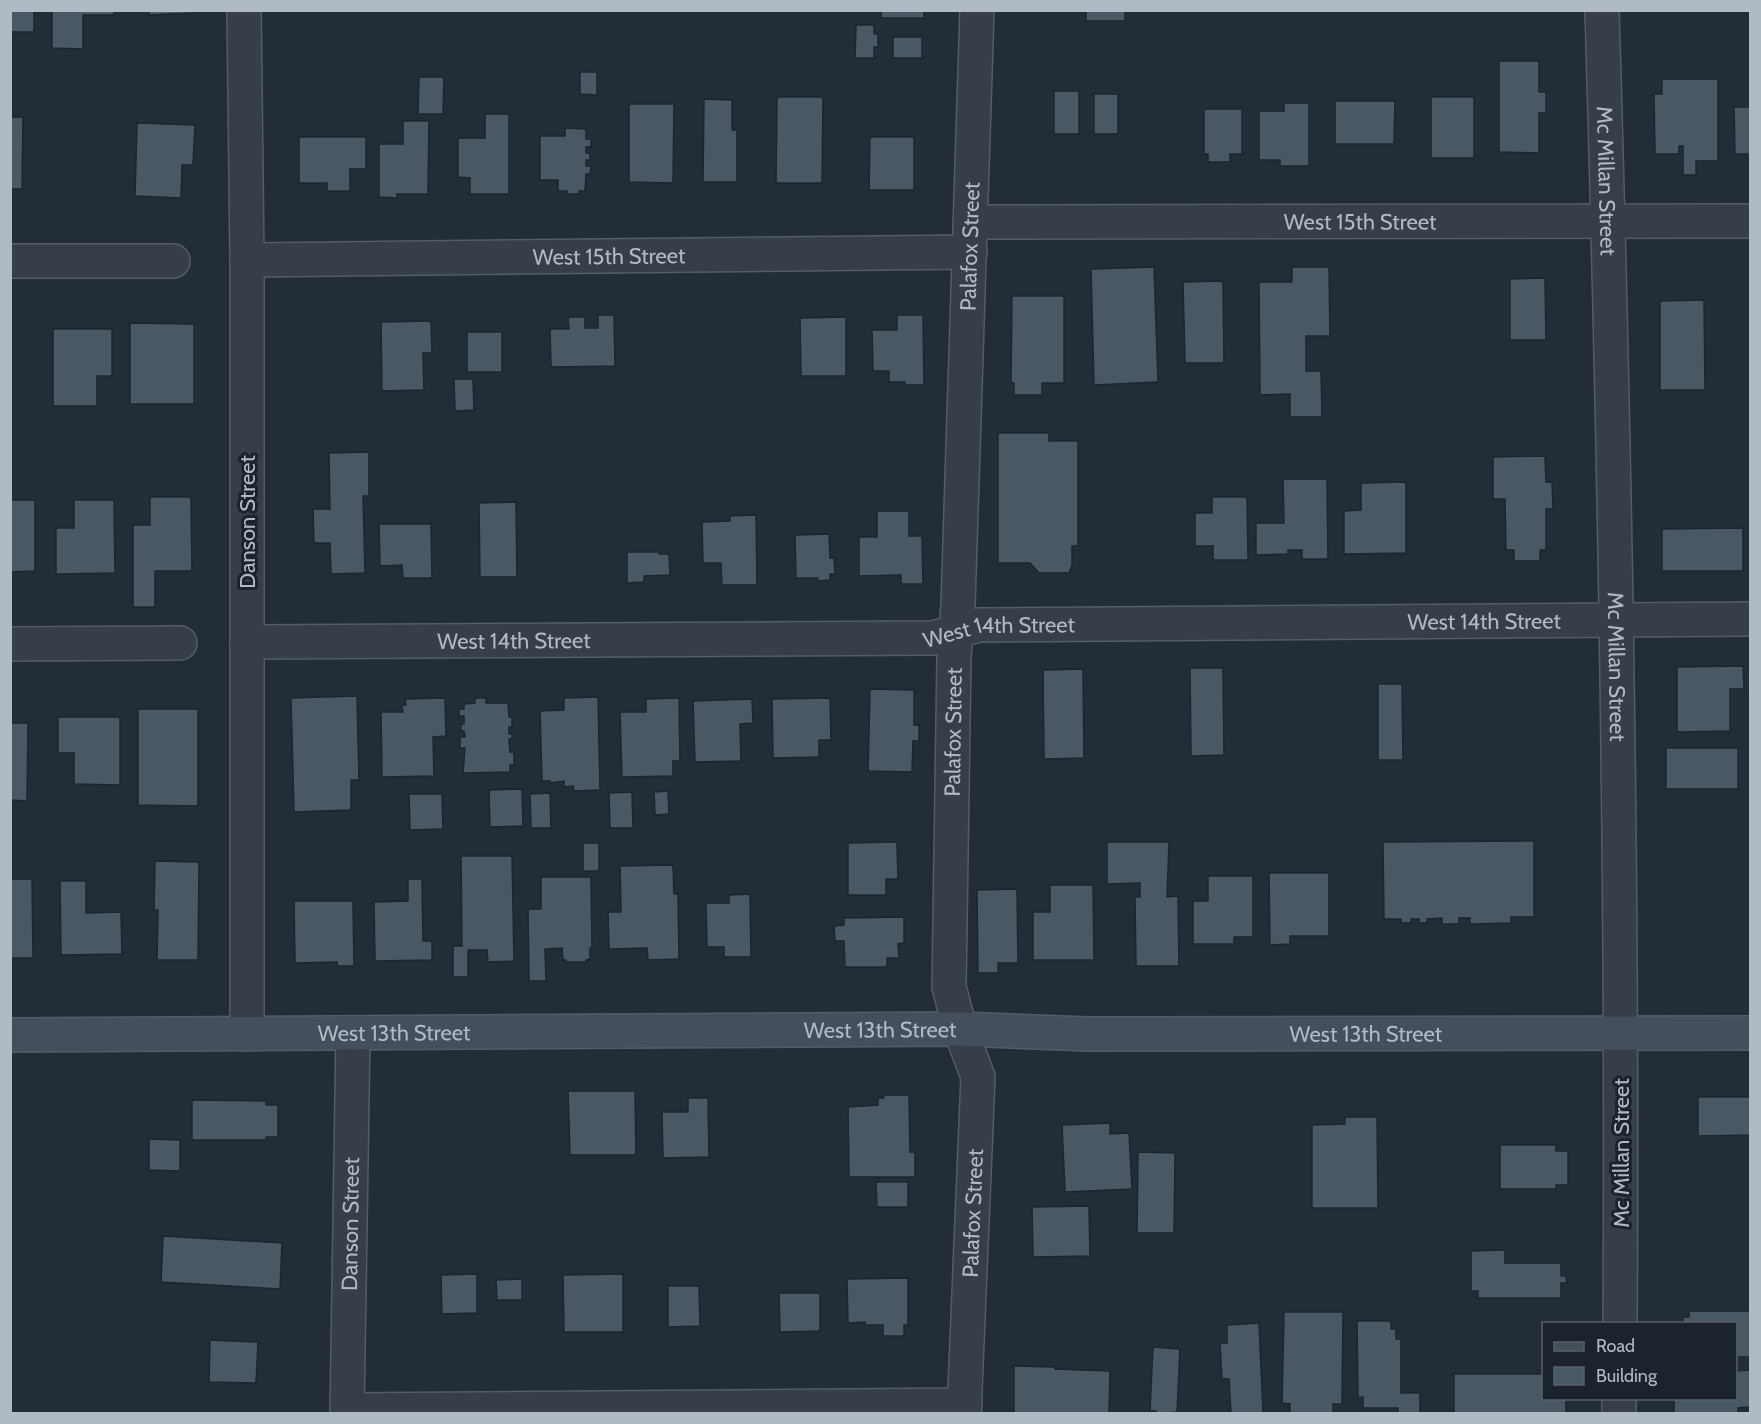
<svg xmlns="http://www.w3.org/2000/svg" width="1761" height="1424" viewBox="0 0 1761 1424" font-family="Cabin,sans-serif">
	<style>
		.building { fill: #4a5863; stroke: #1d262e; stroke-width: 1.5 }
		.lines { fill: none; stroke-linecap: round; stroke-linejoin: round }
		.street-casing { stroke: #535d65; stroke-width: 36 }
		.secondary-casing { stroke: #535d65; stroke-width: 36 }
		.street { stroke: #363f48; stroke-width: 33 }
		.secondary { stroke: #444f5b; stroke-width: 33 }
		.labels { text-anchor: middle; stroke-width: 6; stroke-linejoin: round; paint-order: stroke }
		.street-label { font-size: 22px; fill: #b0bac4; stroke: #1b242c }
	</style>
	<rect width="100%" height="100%" fill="#222d37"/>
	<g class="building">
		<rect x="10" y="10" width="24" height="22"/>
		<path d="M52,10H114V15H83V49L52,48Z"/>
		<path d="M149,10H192V13L149,15Z"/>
		<rect x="881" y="10" width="43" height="8"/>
		<rect x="1086" y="10" width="39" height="11"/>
		<path d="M856,25H874V34H878V47H874V58H855Z"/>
		<rect x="893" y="37" width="29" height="21"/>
		<path d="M1499,61H1539V92H1546V113H1539V153L1499,152Z"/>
		<path d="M580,72H597V95L580,94Z"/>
		<path d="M419,77H444L443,114H418Z"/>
		<path d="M1662,79H1718V161H1696V175H1683V146H1679V154H1655L1654,94H1662Z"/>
		<rect x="1054" y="91" width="25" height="43"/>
		<rect x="1094" y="94" width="24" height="40"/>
		<path d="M777,97H823L822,183H776Z"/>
		<rect x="1431" y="97" width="43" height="61"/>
		<path d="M704,99L732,100V130H737V182H703Z"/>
		<path d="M1335,101H1395L1394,144H1335Z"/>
		<path d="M1284,103H1309V166H1280V160H1259V111H1284Z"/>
		<path d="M629,104H674L673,183L629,182Z"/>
		<path d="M1734,107H1750V154H1735Z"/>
		<path d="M1204,109H1242V154H1230V162H1208V154H1204Z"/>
		<path d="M485,114H509V194H470V178L458,177V138H485Z"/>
		<path d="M10,117H23L22,189H10Z"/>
		<path d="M403,121H429L428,194H397V198L379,197V144H403Z"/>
		<path d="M137,123L195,125L193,165H182L181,198L135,196Z"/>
		<path d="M565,128L586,129V139H591V147H586V153H590V160H586V166H591L590,174H586L585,191H579V194H567V191H558V180H540V136H565Z"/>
		<path d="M299,137H366V169H350V191H327V183H299Z"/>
		<path d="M870,137H914V190H869Z"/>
		<path d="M1154,267L1158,382L1094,385L1091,269Z"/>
		<path d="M1292,267H1329L1330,336H1306V371H1321L1322,417H1290V394L1260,395L1259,282H1292Z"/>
		<path d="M1545,278L1546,340H1510V279Z"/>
		<path d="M1223,281L1224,363H1185L1183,282Z"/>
		<path d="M1012,296H1064V383H1042V395H1014V383H1011Z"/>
		<path d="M1704,300L1705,390H1660V301Z"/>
		<path d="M598,315H614L615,366L551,367L550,329H569L568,317H585V328H598Z"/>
		<path d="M897,315H923L924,385H905V382H889V371H873L872,330H897Z"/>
		<path d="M846,317V376H801L800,318Z"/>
		<path d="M431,321L432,353H423L424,390L382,391L381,322Z"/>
		<path d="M130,323L194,324V404H130Z"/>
		<path d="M53,329H112V376H97V406H53Z"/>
		<rect x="467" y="332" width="35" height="40"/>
		<path d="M454,379H473L474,410L455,411Z"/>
		<path d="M998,433H1049V441H1078V546H1072V565L1069,573H1039L1030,563H998Z"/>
		<path d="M369,452V496H363L365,573L331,574L330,543H314L313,509H330L329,453Z"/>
		<path d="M1545,456L1546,482H1552L1553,509H1546V550H1540V561H1514V550H1506L1505,499H1493V457Z"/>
		<path d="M1283,479H1327L1328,559H1302V550H1288V554L1256,555V523H1284Z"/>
		<path d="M1406,482V553L1344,554V511L1361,510V483Z"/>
		<path d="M150,497H191L192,571H155V607H133V525H150Z"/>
		<path d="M1212,497H1247L1248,560H1213V546H1195V513H1212Z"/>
		<path d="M10,500H35V571L10,572Z"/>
		<path d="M74,500H114L115,573L56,574V528H74Z"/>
		<path d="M516,502L517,577H480L479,503Z"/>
		<path d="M877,511H909V536H922L923,584H901V575L859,576V537H877Z"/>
		<path d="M756,515L757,585H722L721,563H703L702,522L730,521V516Z"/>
		<path d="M379,524H431L432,578H403L402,565L380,566Z"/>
		<path d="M1743,528V571H1662V529Z"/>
		<path d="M829,534L830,558H834L835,574H830V580L818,581V578H796L795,535Z"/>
		<path d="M627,552H659V554H669L670,575L644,576V582L627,583Z"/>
		<path d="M1743,666L1744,689H1730V731L1677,732V667Z"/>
		<path d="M1190,668H1223L1224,755L1191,756Z"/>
		<path d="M1083,669L1084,758L1044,759L1043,670Z"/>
		<path d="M1378,684H1402L1403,760H1378Z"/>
		<path d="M870,689L914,690V725H919V741H913L912,772L868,771Z"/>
		<path d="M357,696L359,780H351V810L294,812L291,698Z"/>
		<path d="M598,697L600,790L574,791L573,786L564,787V781L550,783V781H542L540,711L564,710V698Z"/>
		<path d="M445,698L446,736L433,737L434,776L382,777L381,712H403L402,705H406L405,699Z"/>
		<path d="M475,698H486V703H508L509,717H512V727H509V734H512V739H509L510,752H514V765H510V772L463,773L465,748H460V737H465L464,731H461V724H464V716H459V709H464V704L475,703Z"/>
		<path d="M679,698L680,761H673V776L622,777L620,712H646V699Z"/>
		<path d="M830,698L831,740H819V757L773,758L772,699Z"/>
		<path d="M752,699L753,723L740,724L741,761L695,762L693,701Z"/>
		<path d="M138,709H198V806L138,805Z"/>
		<path d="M58,717H120V785L74,784V753H58Z"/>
		<path d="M10,723H28L27,801L10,800Z"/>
		<rect x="1666" y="748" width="72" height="41"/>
		<path d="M522,789L523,826L490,827L489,790Z"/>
		<path d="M668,791L669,814L655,815L654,792Z"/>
		<path d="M632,792L633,828H610L609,793Z"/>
		<path d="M550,793L551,828H531L530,794Z"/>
		<path d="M409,794H442L443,829L410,830Z"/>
		<path d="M1534,841V917H1511V923L1470,924V918H1459V924H1442V918L1427,919V923H1419V919H1411V923H1401V919H1384L1383,842Z"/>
		<path d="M897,842L898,879H886V895H848V843Z"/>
		<path d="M1107,842H1169L1167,897L1178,896L1179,966H1136L1135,897H1140V883L1107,884Z"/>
		<rect x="583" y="843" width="16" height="28"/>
		<path d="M461,856H512L514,961L488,962L487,950H468V977H453V946H462Z"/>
		<path d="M155,861L199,862L198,960H157L158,910H154Z"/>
		<path d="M673,865L674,894H678L679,959L648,960L647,948L609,949L608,912H621L620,866Z"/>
		<path d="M1269,873H1329V936H1290V944L1270,945Z"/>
		<path d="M1208,876H1253V937H1234V944H1193V901H1208Z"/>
		<path d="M541,877H591L592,948H590V959L586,960V962H566V960H563L562,948L545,949L546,981H529L528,909H541Z"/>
		<path d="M10,879H32L33,958H10Z"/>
		<path d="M408,879H422L423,941H432V960L375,961L374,902L408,901Z"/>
		<path d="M60,881H86V913L121,912L122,954L61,955Z"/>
		<path d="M1050,885H1093L1094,960H1033V912H1050Z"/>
		<path d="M1017,889L1018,963H998V973H978L977,890Z"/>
		<path d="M750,894L751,957H724V947H707L706,903H729V895Z"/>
		<path d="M294,901H353L354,966H338L337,962L295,963Z"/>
		<path d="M904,917V943L898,944L899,958H887V967H845L844,941H835L834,926L844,925V918Z"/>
		<path d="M568,1091H635L636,1155H570Z"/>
		<path d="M884,1095H909L910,1152H915V1177H849L848,1107L878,1105V1098H884Z"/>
		<path d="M1698,1097H1750V1135L1698,1136Z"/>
		<path d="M688,1098H708L709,1157L663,1158L662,1112H688Z"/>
		<path d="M192,1100L266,1101V1105H278V1137H266V1140H192Z"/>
		<path d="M1345,1117H1377L1378,1208H1312V1125L1345,1124Z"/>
		<path d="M1110,1123V1134L1129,1133L1132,1189L1065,1192L1062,1125Z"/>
		<path d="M149,1139L180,1140V1171L149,1170Z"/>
		<path d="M1500,1145H1556V1151H1568V1185H1556V1189H1500Z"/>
		<path d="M1138,1152L1175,1153L1174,1233H1137Z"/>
		<path d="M876,1182H908V1207H877Z"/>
		<path d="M1089,1206L1090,1256L1033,1257L1032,1207Z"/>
		<path d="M163,1236L282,1243L280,1289L161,1282Z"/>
		<path d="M1505,1250V1263H1561V1276H1566L1567,1283H1561V1298H1478V1291H1471V1251Z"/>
		<path d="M477,1274V1313L442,1314L441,1275Z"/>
		<path d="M623,1274V1332H564L563,1275Z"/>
		<path d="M908,1278V1325H904V1336H883V1325H865V1322L848,1323L847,1279Z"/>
		<path d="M522,1279V1300H497L496,1280Z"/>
		<path d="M668,1286H699L700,1326L668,1327Z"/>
		<path d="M779,1293H820V1331L780,1332Z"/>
		<path d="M1689,1311H1750V1357H1736V1324H1683V1317H1689Z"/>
		<path d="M1284,1312H1343L1342,1404H1333V1414H1290V1404L1282,1403Z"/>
		<path d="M1357,1321H1391V1329H1396V1339H1401V1393H1420V1414H1398V1408H1363V1397L1358,1398Z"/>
		<path d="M1259,1323L1263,1413L1231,1414L1229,1379H1222L1220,1343H1227V1325Z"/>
		<path d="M210,1340L258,1342L256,1383L209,1382Z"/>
		<path d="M1153,1347L1180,1349L1177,1412L1156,1414V1411H1150Z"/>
		<path d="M1014,1366L1055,1367V1369L1110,1371L1109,1414H1014Z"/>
		<path d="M1750,1370V1407L1738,1408V1414H1674V1398H1736V1371Z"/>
		<path d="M1454,1374H1544V1398H1566V1414H1454Z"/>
	</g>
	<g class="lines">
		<defs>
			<g id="street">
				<path d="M244,10L247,260V1034"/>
				<path id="s1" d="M1602,10C1615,448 1623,886 1620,1324"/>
				<path id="s2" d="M972,222L1750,221"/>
				<path id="s3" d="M247,260L970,252"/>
				<path d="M10,261H173"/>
				<path id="s4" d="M247,642L933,638L979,625L1750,619"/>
				<path d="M10,644L180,643"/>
				<path d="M348,1410L965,1405"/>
				<path id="s5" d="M347,1414L353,1033"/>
				<path id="s6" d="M964,1414L978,1077L960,1029L949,987L954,657L958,605L977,10"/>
				<path d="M1619,1414V1398"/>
			</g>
			<g id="secondary">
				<path id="s7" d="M10,1035L960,1029L1088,1034L1750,1033"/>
			</g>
		</defs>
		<use href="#street" class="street-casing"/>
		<use href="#secondary" class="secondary-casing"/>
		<use href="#street" class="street"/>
		<use href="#secondary" class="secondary"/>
	</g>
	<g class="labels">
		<g class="street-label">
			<text dy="8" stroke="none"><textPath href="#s1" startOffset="171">Mc Millan Street</textPath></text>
			<text dy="8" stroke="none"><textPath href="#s2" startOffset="388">West 15th Street</textPath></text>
			<text dy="8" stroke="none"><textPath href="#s6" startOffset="1173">Palafox Street</textPath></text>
			<text dy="8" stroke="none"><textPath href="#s3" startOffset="362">West 15th Street</textPath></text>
			<text transform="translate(247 522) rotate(-90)" y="8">Danson Street</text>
			<text dy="8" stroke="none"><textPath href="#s4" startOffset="1239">West 14th Street</textPath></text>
			<text dy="8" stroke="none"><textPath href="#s4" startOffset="753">West 14th Street</textPath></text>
			<text dy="8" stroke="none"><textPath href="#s4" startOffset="267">West 14th Street</textPath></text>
			<text dy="8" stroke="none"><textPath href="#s1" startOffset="657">Mc Millan Street</textPath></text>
			<text dy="8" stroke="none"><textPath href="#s6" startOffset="687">Palafox Street</textPath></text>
			<text dy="8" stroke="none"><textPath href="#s7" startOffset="870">West 13th Street</textPath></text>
			<text dy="8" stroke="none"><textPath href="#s7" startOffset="384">West 13th Street</textPath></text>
			<text dy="8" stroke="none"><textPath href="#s7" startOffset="1356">West 13th Street</textPath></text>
			<text transform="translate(1621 1153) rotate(-90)" y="8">Mc Millan Street</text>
			<text dy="8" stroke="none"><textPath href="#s6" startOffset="201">Palafox Street</textPath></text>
			<text dy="8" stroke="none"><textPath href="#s5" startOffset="190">Danson Street</textPath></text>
		</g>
	</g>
	<rect width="1761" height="1424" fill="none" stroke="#b0bac4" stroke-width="24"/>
	<rect x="1542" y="1322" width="195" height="78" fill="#1b242c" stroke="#576069" stroke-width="1.5"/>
	<rect x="1554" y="1342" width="30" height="9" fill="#444f5b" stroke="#576069" stroke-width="1.5"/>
	<text x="1596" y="1352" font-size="18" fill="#b0bac4">Road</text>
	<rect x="1554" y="1367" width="30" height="18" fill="#4a5863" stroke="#576069" stroke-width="1.5"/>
	<text x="1596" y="1382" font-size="18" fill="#b0bac4">Building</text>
</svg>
